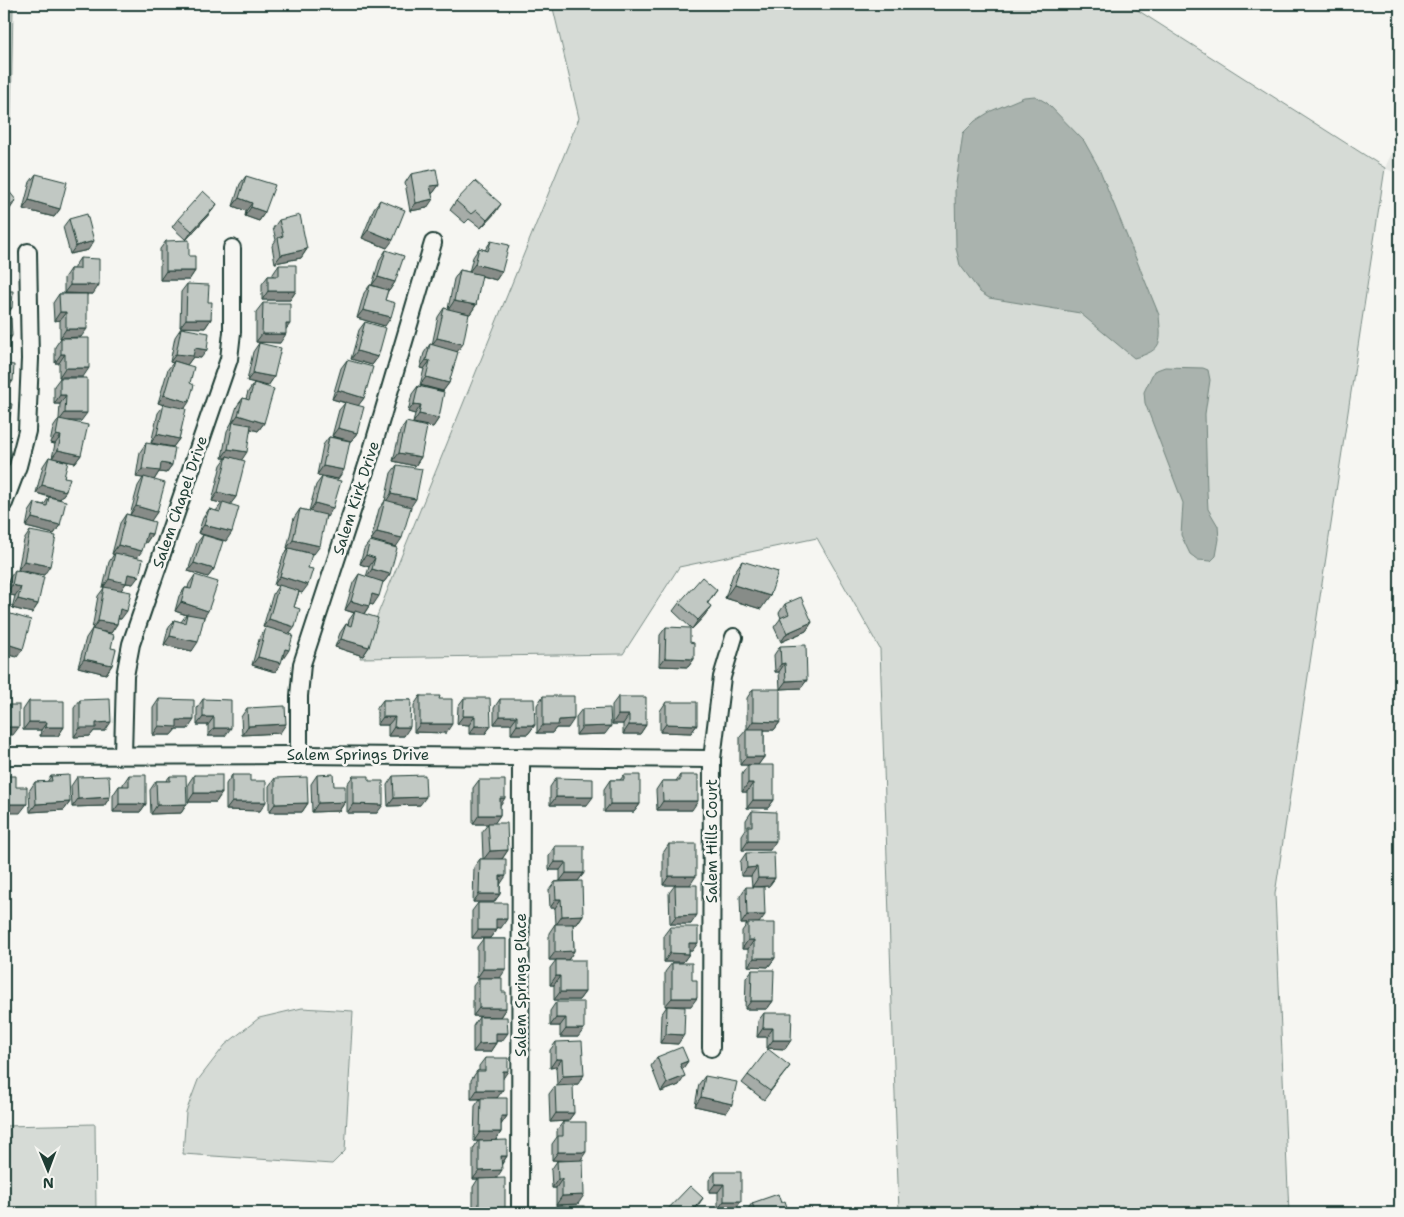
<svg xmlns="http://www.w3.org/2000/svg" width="1404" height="1217" viewBox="0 0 1404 1217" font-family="'Shantell Sans',sans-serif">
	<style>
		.built { fill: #e6e8e4 }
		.green { fill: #d6dbd6; stroke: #7a8c85 }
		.water { fill: #aab3ae; stroke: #72847d }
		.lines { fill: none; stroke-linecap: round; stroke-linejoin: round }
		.minor-casing { stroke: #1f3d34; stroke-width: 20 }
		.minor { stroke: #f6f6f2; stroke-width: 16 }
		.wall { fill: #a6aca8; stroke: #1f3d34 }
		.shaded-wall { fill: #878c88; stroke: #1f3d34 }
		.building { fill: #c1c8c3; stroke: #1f3d34 }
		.labels { text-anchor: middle; stroke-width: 5; stroke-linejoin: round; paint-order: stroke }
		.street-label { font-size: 15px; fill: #1f3d34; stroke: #f6f6f2 }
	</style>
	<rect width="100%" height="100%" fill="#f6f6f2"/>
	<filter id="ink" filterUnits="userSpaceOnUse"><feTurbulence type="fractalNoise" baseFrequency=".02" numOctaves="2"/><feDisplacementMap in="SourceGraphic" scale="10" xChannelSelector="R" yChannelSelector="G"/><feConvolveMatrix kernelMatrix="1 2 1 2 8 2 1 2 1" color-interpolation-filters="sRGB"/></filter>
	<g filter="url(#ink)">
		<path class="built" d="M1400,134V176L1385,168Z"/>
		<g class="green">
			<path d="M4,4H13L11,120H4Z"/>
			<path d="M552,4H1128L1385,168L1275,894L1289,1213H899L880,649L817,538L679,567L623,654L360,658L579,118Z"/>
			<path d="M302,1008L353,1011L345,1151L332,1164L183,1154L186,1112L198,1080L225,1045L259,1018Z"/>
			<path d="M95,1124L96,1213H4V1126Z"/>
		</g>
		<g class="water">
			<path d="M1035,96L1047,103L1084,141L1099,168L1159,315C1161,342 1164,350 1134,358L1080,313L989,298L980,292L960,265L956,248L955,191L963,133L975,121L991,111L1024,97Z"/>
			<path d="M1165,367L1203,368L1208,370L1210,380L1205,414L1207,492L1208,509L1218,526L1219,539L1216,556L1211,561L1198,560L1190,554L1181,535L1183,503L1145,403L1144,392L1154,371Z"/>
		</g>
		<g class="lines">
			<defs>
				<g id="minor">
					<path d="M4,503L18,466L27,431L30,359L28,252"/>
					<path d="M123,755L125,676L131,644L229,359L232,332V248"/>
					<path d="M299,755V696L302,664L372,450L433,243"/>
					<path d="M4,756L299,755L712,759"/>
					<path d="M711,1048L712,759L722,677L734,637"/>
					<path d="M520,1213L521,757"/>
				</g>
			</defs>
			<use href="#minor" class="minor-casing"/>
			<use href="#minor" class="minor"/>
		</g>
		<g class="wall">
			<path d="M36,174L60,209L54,217L23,209L30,182Z"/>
			<path d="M411,174L439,185L433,193L432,194L427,208L410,211L405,183Z"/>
			<path d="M246,176L265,212L259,221L245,216L246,211L233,206L240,184Z"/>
			<path d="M380,200L387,248L362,238L374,208Z"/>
			<path d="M456,201L495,213L481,228L469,219L465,223L450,210Z"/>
			<path d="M217,204L211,212L186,240L172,227L178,219Z"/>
			<path d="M69,219L88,250L70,254L63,227Z"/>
			<path d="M279,220L307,249L301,258L275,263L272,246L276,240L273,228Z"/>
			<path d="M166,241L195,271L189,280H160V249Z"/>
			<path d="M491,241L502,271L496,280L481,276L476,305L470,314L461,312L457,351L449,383L443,391L439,418L433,427L413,423L415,414L408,412L412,394L418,386L441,391L420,385L424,369L420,368L424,353L430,344L432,345L438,317L444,308L448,309L454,279L460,270L469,272L473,257L479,248L485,250Z"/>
			<path d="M386,250L395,282L389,291L388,290L385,300V326L357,318L364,293L370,285H372L380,259Z"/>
			<path d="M80,258L93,294H87L81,337L60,338V320L54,321L53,303L59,294H85L64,293V278L70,269H74V267Z"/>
			<path d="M279,265L296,291L290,300H262V284L268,276H273V274Z"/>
			<path d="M187,284L208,302L211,319L205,328L180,327L181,292Z"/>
			<path d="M263,303L280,343L256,342V312Z"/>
			<path d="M365,322L378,357L372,365L351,359L359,330Z"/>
			<path d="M181,328L201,358L193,357L187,365L190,383L179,439L173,447L151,443L158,413L164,405L158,403L168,369L173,363L170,362L175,337Z"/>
			<path d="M61,338L83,377H59V363H55V347Z"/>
			<path d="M259,343L274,377L268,386L247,381L253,352Z"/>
			<path d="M347,360L364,398L358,405L357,433L351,441H350L338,479L317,475L323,445L329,437L343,439L332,436L339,410L345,403L332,399L341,368Z"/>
			<path d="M60,378L81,421H69L81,455L75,463L62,460L66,491L60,499V525L54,534L26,527L29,512L35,503L44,505L49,497L36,493L43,466L49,457L52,458L55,444L50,443L53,428L59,419L60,404H54V386Z"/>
			<path d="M254,383L264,423L258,431L251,429L241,460L236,497L230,504L226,541L206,536L214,569L208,577L188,571L197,543L203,535L198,533L203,518L209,509L216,511L222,503L212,501L221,465L226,458H222L227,431L232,422L237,406L243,398L246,399L248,392Z"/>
			<path d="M406,422L421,457L415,466L393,461L400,431Z"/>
			<path d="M146,443L172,465L166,473L159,472L154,480L157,512L151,520L152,534L146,543L144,542L137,558L133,584L126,583L121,590V619H118L117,624L111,633L95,630L111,648L112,665L106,674L78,667L86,638L92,629L98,596L104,588H103L109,562L114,554H112L120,523L126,514L130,515L138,486L143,478L136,477L140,452Z"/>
			<path d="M397,465L410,508L396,547L371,540L379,509L385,501L391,473Z"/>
			<path d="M322,477L327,517L326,516L314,554L304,552L308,568L302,593L299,592L294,607L290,634L283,659L282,658L275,672L252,665L260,636L266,628L263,627L273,594L278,586L274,585L283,556L288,549L287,548L294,518L300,509L309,511L316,485Z"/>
			<path d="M30,531L44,575L18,570L24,540Z"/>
			<path d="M370,541L390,574L384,582H383L373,605L370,604L369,606L364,614L369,647L363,656L335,647L340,633L346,624L348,625L349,620L354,613L345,610L353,583L359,574L366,577L369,567L360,564L364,549Z"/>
			<path d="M742,561L761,609L725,598L733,574Z"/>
			<path d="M15,570L38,604L32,613L12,608L15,596L6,594L9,579Z"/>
			<path d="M195,575L204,618L192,651L164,645L168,629L174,620L181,622L186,615L175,611L179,596L185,588H188L189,584Z"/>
			<path d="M717,590L708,603L705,615L692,629L673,611L679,603Z"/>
			<path d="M785,604L812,622L806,631L781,642L774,627L781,618L779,613Z"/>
			<path d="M666,627L690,642L694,659L688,667L659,666L660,635Z"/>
			<path d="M780,646L807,680L801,688L780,689L779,672H775L774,655Z"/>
			<path d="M753,689L780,722L774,730H764V757L758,765L774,800L768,808H747V792H742V774L748,765H740V737L747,729V698Z"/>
			<path d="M420,696L439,699L446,733L414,732V705Z"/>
			<path d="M543,696L568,728H556L552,733H537V705Z"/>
			<path d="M618,697L646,725L640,734H623V724H612V705Z"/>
			<path d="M464,698L491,726L485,734H469V725L457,724L458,706Z"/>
			<path d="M159,699L188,729H176L171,735H153V708Z"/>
			<path d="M203,699L225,736H208V725H197V708Z"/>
			<path d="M500,699L535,725L528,734H511V724H494V708Z"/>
			<path d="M80,700L105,731H94L90,736L74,737V708Z"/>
			<path d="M383,700H411L404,736H388V725H377V708Z"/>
			<path d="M29,701L64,727L58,736H40L41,730H23V710Z"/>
			<path d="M666,702L697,725L691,733L660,732V711Z"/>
			<path d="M247,708L280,733L242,735L241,717Z"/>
			<path d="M582,709L605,734L576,735V717Z"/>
			<path d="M129,775L146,804L140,812H113V795L119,786H123V784Z"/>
			<path d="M194,775L222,793L216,802H188V784Z"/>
			<path d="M232,775L250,781L260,811L226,810V784Z"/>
			<path d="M317,775L334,786L345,802L339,811L312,812L311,784Z"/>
			<path d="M624,775L640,804L634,812H604V789L610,780H620Z"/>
			<path d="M680,775L692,810H657L656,790L662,781H676Z"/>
			<path d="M51,776L70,802L64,810L30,812L29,791L35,782H47Z"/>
			<path d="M170,776L187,804L181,813L151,814L150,790L156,781H166Z"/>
			<path d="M353,776L369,781L377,813H347V784Z"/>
			<path d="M393,776L420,805L388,806L387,785Z"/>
			<path d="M77,777L110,797L104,806L72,807L71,786Z"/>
			<path d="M275,778L308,803L302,812H269V786Z"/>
			<path d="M556,778L587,805H550V787Z"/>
			<path d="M479,780L500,806V815L494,823L508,850L502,859L500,894L494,902H473L474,867L480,859H483L482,832L488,824H473V788Z"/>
			<path d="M752,811L770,850H742V835L746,829V820Z"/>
			<path d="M669,844L690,885L691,924H670L669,893L675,885H663V853Z"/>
			<path d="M555,846L584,873L578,881L583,915L577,924H573L574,951L568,960L585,992L579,1000H554V985H550V968L556,960H549V933L555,924H556L555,908H550L549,890L555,882L560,881V870H549V855Z"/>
			<path d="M746,853L775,878L769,886L752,887L751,876H741L740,862Z"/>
			<path d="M746,887L759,923L775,958L768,967L748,966V949H742V931L747,924H741L740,896Z"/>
			<path d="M478,903L501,928L496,927V930L490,938H472V911Z"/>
			<path d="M670,927L692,951H689V954L683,962H664V935Z"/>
			<path d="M483,939H506L477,978V947Z"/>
			<path d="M672,963L691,1006H665V972Z"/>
			<path d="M752,970L773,1001L767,1009H745L746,978Z"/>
			<path d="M479,978L506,1008L500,1017L473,1016V986Z"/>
			<path d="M556,1002L578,1037H560V1026H550V1011Z"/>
			<path d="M667,1006L678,1044L660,1043L661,1015Z"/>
			<path d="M764,1013L791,1040L785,1049L767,1048V1037H757L758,1021Z"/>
			<path d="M479,1017L502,1041H496V1043L490,1052H473V1026Z"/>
			<path d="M556,1042L578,1084L557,1085L556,1067L550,1068V1050Z"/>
			<path d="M657,1057L688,1061L682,1069L679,1085L661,1092L651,1066Z"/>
			<path d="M485,1058L503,1078L497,1098L507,1116L501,1124V1132L496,1140L507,1156L502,1164L496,1178L503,1213H473V1187L478,1179H473V1149L478,1141H474L475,1106L480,1099H471V1080L477,1071H479V1066Z"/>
			<path d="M790,1066L764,1100L742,1083L748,1075Z"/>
			<path d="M705,1076L732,1104L726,1113L695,1106L699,1084Z"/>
			<path d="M555,1086L574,1113L568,1121L550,1122L549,1094Z"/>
			<path d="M563,1122L580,1160L578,1204L556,1205V1188H552L551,1170L557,1161H574L552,1160V1144L557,1137V1130Z"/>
			<path d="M715,1172L741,1201L735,1210L718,1209V1192H709V1180Z"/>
			<path d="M752,1203H781L789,1213H747L746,1212Z"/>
			<path d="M556,1206L584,1213H551Z"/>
		</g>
		<g class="shaded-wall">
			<path d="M439,185L433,193L424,195L430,186Z"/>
			<path d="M239,198L252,203L246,211L233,206Z"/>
			<path d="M433,199L427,208L410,211L416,203Z"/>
			<path d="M16,200L10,209L4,214V210Z"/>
			<path d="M29,200L60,209L54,217L23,209Z"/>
			<path d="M217,204L211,212L186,240L192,231Z"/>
			<path d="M501,204L495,213L481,228L487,220Z"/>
			<path d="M251,207L265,212L259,221L245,216Z"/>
			<path d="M368,230L393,240L387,248L362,238Z"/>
			<path d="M94,241L88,250L70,254L76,246Z"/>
			<path d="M307,249L301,258L275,263L281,255Z"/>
			<path d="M475,264L502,271L496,280L469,272Z"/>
			<path d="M166,271H195L189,280H160Z"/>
			<path d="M378,277L395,282L389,291L372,285Z"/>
			<path d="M70,285H99L93,294L64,293Z"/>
			<path d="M268,291H296L290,300H262Z"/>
			<path d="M454,301L476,305L470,314L448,310Z"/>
			<path d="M4,308H12L6,316H4Z"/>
			<path d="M363,310L391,317L385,326L357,318Z"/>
			<path d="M60,312H66L60,320L54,321Z"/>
			<path d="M186,319H211L205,328L180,327Z"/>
			<path d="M286,324H290L284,332Z"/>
			<path d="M66,329H87L81,337L60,338Z"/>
			<path d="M262,334H286L280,343L256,342Z"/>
			<path d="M12,336L6,345V337Z"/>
			<path d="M437,338L463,344L457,352L431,346Z"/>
			<path d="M195,348L207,350L201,358L193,357L187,365L174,361L173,363L170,362L176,354Z"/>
			<path d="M357,351L378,357L372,365L351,359Z"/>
			<path d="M61,354H65L59,363H55Z"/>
			<path d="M426,360L430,361L424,369L420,368Z"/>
			<path d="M65,368H89L83,377H59Z"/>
			<path d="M253,373L274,377L268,386L247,381Z"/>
			<path d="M426,377L449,383L443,391L420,385Z"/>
			<path d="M4,381H13L7,389H4Z"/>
			<path d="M338,390L364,398L358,406L332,399Z"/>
			<path d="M60,395H66L60,404H54Z"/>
			<path d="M164,395L189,402L183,411L158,403Z"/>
			<path d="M414,404L421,405L415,414L408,412Z"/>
			<path d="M65,413H87L81,421H59Z"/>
			<path d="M419,414L439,418L433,427L413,423Z"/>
			<path d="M238,415L264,423L258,431L232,423Z"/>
			<path d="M5,420L9,421L4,428V421Z"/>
			<path d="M338,428L357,433L351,441L332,436Z"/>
			<path d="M157,434L179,439L173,447L151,443Z"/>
			<path d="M56,435L61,436L55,444L50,443Z"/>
			<path d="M228,449L247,452L241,461L227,456L226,458H222Z"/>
			<path d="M58,450L81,455L75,463L52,458Z"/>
			<path d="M399,453L421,457L415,466L393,461Z"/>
			<path d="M161,463L172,465L166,473L159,472L154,480L136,477L142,469Z"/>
			<path d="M323,466L344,470L338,479L317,475Z"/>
			<path d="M42,485L66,491L60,499L36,493Z"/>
			<path d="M218,492L236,497L230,505L212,501Z"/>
			<path d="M391,494L416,499L410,508L385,503Z"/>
			<path d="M315,503L333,508L327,517L309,512Z"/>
			<path d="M136,506L157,512L151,521L130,515Z"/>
			<path d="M32,518L60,525L54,534L26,527Z"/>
			<path d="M204,525L232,532L226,541L198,533Z"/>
			<path d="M377,532L402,538L396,547L371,540Z"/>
			<path d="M147,533L152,534L146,543L141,542Z"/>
			<path d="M293,540L320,546L314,554L287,548Z"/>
			<path d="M118,545L142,551L136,559L112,554Z"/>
			<path d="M366,555L375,558L369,567L360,564Z"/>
			<path d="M24,561L50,566L44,575L18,570Z"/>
			<path d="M194,563L214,569L208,577L188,571Z"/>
			<path d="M372,569L390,574L384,582L366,578Z"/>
			<path d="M128,574L139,576L133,584L126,583L120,592L103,588L109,579Z"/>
			<path d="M280,576L308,585L302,593L274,585Z"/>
			<path d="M12,585L21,587L15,596L6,594Z"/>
			<path d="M734,585L770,596L761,609L725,598Z"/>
			<path d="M372,594L379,596L373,605L366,603Z"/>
			<path d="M18,599L38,604L32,613L12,608Z"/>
			<path d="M351,601L369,606L363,615L345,610Z"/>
			<path d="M181,602L208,611L202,620L175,611Z"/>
			<path d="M711,606L705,615L692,629L698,620Z"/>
			<path d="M120,609L127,611L121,619L114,618Z"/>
			<path d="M269,619L295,627L289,635L263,627Z"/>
			<path d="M98,621L117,624L111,633L92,630Z"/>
			<path d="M812,622L806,631L781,642L787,633Z"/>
			<path d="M170,636L198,642L192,651L164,645Z"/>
			<path d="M341,639L369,647L363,656L335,647Z"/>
			<path d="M4,643L23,649L17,657L4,654Z"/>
			<path d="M285,649L289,650L283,659L279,657Z"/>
			<path d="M258,657L281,663L275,672L252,665Z"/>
			<path d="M665,658L694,659L688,667L659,666Z"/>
			<path d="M84,659L112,665L106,674L78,667Z"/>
			<path d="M785,663L779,672H775L781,664Z"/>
			<path d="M807,680L801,688L780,689L786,681Z"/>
			<path d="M618,715H629L623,724H612Z"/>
			<path d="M463,716H475L469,725L457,724Z"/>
			<path d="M500,716H517L511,724H494Z"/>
			<path d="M203,717H214L208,725H197Z"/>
			<path d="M383,717H395L388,725H377Z"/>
			<path d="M574,719L568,728H556L552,733H537L543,725L559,720Z"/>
			<path d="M177,720H194L188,729H176L171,735H153L159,726Z"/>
			<path d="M753,721L780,722L774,730H747Z"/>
			<path d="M29,722H47L41,730H23Z"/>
			<path d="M111,722L105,731H94L90,736L74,737L80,728L96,723Z"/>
			<path d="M286,724L280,733L242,735L248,726Z"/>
			<path d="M420,724H452L446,733L414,732Z"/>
			<path d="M666,724L697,725L691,733L660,732Z"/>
			<path d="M517,725H535L528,734H511Z"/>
			<path d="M629,725H646L640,734H623Z"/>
			<path d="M475,726H491L485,734H469Z"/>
			<path d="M611,726L605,734L576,735L582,727Z"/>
			<path d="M4,727H19L13,735H4Z"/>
			<path d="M46,727H64L58,736H40Z"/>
			<path d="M394,727H410L404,736H388Z"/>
			<path d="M214,728H231L225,736H208Z"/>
			<path d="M746,757H764L758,765H740Z"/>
			<path d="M748,783H753L747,792H742Z"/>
			<path d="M194,793H222L216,802H188Z"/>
			<path d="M110,797L104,806L72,807L78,799Z"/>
			<path d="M426,797L420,805L388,806L394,798Z"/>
			<path d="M556,797H593L587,805H550Z"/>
			<path d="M500,798H505L499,807Z"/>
			<path d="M753,800H774L768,808H747Z"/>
			<path d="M663,801H698L692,810H657Z"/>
			<path d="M70,802L64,810L30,812L36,804Z"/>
			<path d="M232,802H266L260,811L226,810Z"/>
			<path d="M345,802L339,811L312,812L318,803Z"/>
			<path d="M308,803L302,812H269L275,804Z"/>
			<path d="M4,804H27L20,813H4Z"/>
			<path d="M119,804H146L140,812H113Z"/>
			<path d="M187,804L181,813L151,814L157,805Z"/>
			<path d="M353,804L383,805L377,813H347Z"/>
			<path d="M610,804H640L634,812H604Z"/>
			<path d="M479,815H500L494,824H473Z"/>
			<path d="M748,841H776L770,850H742Z"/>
			<path d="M508,850L502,859L483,860L490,851Z"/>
			<path d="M555,862H566L560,870H549Z"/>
			<path d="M757,867L751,876H741L747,868Z"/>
			<path d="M566,873H584L578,881H560Z"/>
			<path d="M500,876H506L500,885Z"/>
			<path d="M669,876H696L690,885H663Z"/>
			<path d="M758,878H775L769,886L752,887Z"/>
			<path d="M479,894H500L494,902H473Z"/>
			<path d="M556,899H561L555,908H550Z"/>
			<path d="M583,915L577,924L556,925L562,916Z"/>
			<path d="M697,915L691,924H670L676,916Z"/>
			<path d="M747,915H765L759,923L741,924Z"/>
			<path d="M496,919H507L501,928L490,927Z"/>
			<path d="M478,930H496L490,938H472Z"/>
			<path d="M748,940H754L748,949H742Z"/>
			<path d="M689,943H698L692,951H683Z"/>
			<path d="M574,951L568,960H549L555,952Z"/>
			<path d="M670,953L689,954L683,962H664Z"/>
			<path d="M754,958H775L768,967L748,966Z"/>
			<path d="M483,969H506L500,978H477Z"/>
			<path d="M556,976H560L554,985H550Z"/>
			<path d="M560,992H585L579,1000H554Z"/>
			<path d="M672,998H697L691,1006H665Z"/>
			<path d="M751,1001H773L767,1009H745Z"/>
			<path d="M479,1008H506L500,1017L473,1016Z"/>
			<path d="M556,1018H566L560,1026H550Z"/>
			<path d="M763,1028H773L767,1037H757Z"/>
			<path d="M566,1029H584L578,1037H560Z"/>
			<path d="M496,1033H508L502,1041H490Z"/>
			<path d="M666,1034L684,1035L678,1044L660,1043Z"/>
			<path d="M773,1040H791L785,1049L767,1048Z"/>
			<path d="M496,1043L490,1052H473L479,1044Z"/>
			<path d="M556,1059H562L556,1067L550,1068Z"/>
			<path d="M688,1061L682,1070L680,1064Z"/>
			<path d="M503,1071H508L502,1080Z"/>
			<path d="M584,1075L578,1084L557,1085L563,1076Z"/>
			<path d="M685,1076L679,1085L661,1092L667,1083Z"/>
			<path d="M477,1090H503L497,1098L471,1099Z"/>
			<path d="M701,1097L732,1104L726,1113L695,1106Z"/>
			<path d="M556,1113H574L568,1121L550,1122Z"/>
			<path d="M501,1116H507L501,1125Z"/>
			<path d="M480,1132H501L495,1141H474Z"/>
			<path d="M558,1152H586L580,1161L552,1160Z"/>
			<path d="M501,1156H507L501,1165Z"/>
			<path d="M502,1170L496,1179H473L479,1171Z"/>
			<path d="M558,1179H562L556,1188H552Z"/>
			<path d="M715,1184H724L718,1192H709Z"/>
			<path d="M584,1195L578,1204L556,1205L562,1196Z"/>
			<path d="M703,1198L697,1207L692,1213H690Z"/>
			<path d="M724,1201H741L735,1210L718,1209Z"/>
			<path d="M479,1210H505L503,1213H477Z"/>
		</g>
		<g class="building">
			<path d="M436,169L439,185L430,186L433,199L416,203L411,174Z"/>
			<path d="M36,174L67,182L60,209L29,200Z"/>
			<path d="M246,176L275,185L265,212L251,207L252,203L239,198Z"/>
			<path d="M475,181L501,204L487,220L476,210L471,214L456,201Z"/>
			<path d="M4,185L16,200L4,210Z"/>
			<path d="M203,191L217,204L192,231L178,219Z"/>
			<path d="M380,200L405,210L393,240L368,230Z"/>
			<path d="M4,211L7,215L4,218Z"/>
			<path d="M87,214L94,241L76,246L69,219Z"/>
			<path d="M300,215L307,249L281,255L278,238L283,236L279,220Z"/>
			<path d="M189,240V256H195V271H166V241Z"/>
			<path d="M491,241L509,245L502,271L475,264L479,248L488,251Z"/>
			<path d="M386,250L404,256L395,282L378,277Z"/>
			<path d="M80,258L99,259V285H70V269H80Z"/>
			<path d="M279,265H296V291H268V276H279Z"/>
			<path d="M460,270L482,275L476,305L454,301Z"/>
			<path d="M187,284L209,285L208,302H212L211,319H186Z"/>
			<path d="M370,285L388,290L385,300L395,303L391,317L363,310Z"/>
			<path d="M4,291H13L12,308H4Z"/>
			<path d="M59,294H87V329H66V312H60Z"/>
			<path d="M263,303H290V324H286V334H262Z"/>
			<path d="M444,308L469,314L463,344L437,338Z"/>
			<path d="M4,318H11L12,336L6,337L7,353H4Z"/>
			<path d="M365,322L386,328L378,357L357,351Z"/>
			<path d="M181,328L209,333L207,350L195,348L193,356L176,354Z"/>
			<path d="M61,338H89V368H65V354H61Z"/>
			<path d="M259,343L281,348L274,377L253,373Z"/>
			<path d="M430,344L458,352L449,383L426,377L430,361L426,360Z"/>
			<path d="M347,360L373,367L364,398L338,390Z"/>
			<path d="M174,361L194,367L190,383L194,385L189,402L164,395Z"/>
			<path d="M4,364L14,365L13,381H4Z"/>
			<path d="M60,378H87V413H65L66,395H60Z"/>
			<path d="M254,383L274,389L264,423L238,415L243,398L249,400Z"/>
			<path d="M418,386L444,392L439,418L419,414L421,405L414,404Z"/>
			<path d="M4,402L12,404L9,421L5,420L4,424Z"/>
			<path d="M345,402L364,407L357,433L338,428Z"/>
			<path d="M164,404L186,409L179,439L157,434Z"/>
			<path d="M59,419L88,425L81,455L58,450L61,436L56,435Z"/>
			<path d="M233,422L251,425L247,452L228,449Z"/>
			<path d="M406,422L427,427L421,457L399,453Z"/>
			<path d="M329,437L350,441L344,470L323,466Z"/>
			<path d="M146,443L175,448L172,465L161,463L160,471L142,469Z"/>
			<path d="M227,456L245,461L236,497L218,492Z"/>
			<path d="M49,457L68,462L64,477L70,478L66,491L42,485Z"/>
			<path d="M397,465L422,469L416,499L391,494Z"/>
			<path d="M144,477L165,483L157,512L136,506Z"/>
			<path d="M322,477L341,481L333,508L315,503Z"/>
			<path d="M49,497L66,501L60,525L32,518L35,503L47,506Z"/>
			<path d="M385,500L411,507L402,538L377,532Z"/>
			<path d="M223,502L239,507L232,532L204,525L209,509L220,512Z"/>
			<path d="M300,509L326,515L320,546L293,540Z"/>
			<path d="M126,514L155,522L152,534L147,533L142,551L118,545Z"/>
			<path d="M30,531L56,536L50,566L24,561Z"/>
			<path d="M203,535L223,541L214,569L194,563Z"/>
			<path d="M370,541L397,548L390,574L372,569L375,558L366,555Z"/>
			<path d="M289,548L312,554L308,568L313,569L308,585L280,576Z"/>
			<path d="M115,553L143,559L139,576L128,574L126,583L109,579Z"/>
			<path d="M742,561L778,572L770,596L734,585Z"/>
			<path d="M15,570L44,577L38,604L18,599L21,587L12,585Z"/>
			<path d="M359,574L383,582L379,596L372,594L369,606L351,601Z"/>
			<path d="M195,575L218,582L208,611L181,602L185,588L191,589Z"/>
			<path d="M702,577L717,590L707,603L711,606L698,620L679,603Z"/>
			<path d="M279,585L299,591L294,607L300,609L295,627L269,619Z"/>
			<path d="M104,587L131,592L127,611L120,609L117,624L98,621Z"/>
			<path d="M801,597L812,622L787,633L780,618L789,614L785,604Z"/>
			<path d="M355,611L378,618L369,647L341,639L346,624L351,626Z"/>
			<path d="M4,612L31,620L23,649L4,643Z"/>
			<path d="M187,614L204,617L198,642L170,636L174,620L185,623Z"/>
			<path d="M266,627L293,635L289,650L285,649L281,663L258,657Z"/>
			<path d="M666,627L690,628V642L694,643V659L665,658Z"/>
			<path d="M92,629L114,635L111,648L116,649L112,665L84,659Z"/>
			<path d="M806,645L807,680L786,681L785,663L781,664L780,646Z"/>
			<path d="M753,689H780V722L753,721Z"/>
			<path d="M420,696H440L439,699H452V724H420Z"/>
			<path d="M543,696H574V719L559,720L558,725H543Z"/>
			<path d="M618,697H646V725H629V715H618Z"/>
			<path d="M464,698H490L491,726H475V716H463Z"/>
			<path d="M110,699L111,722L96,723V728H80V700Z"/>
			<path d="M159,699L194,700V720H177V727L159,726Z"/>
			<path d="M203,699L231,700V728H214V717H203Z"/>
			<path d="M500,699H534L535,725H517V716H500Z"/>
			<path d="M383,700H411L410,727H394L395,717H383Z"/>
			<path d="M29,701H64V727H46L47,722H29Z"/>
			<path d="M666,702H697V725L666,724Z"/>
			<rect x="4" y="705" width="15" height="22"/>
			<path d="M285,706L286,724L248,726L247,708Z"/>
			<path d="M610,708L611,726L582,727V709Z"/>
			<rect x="746" y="729" width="18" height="28"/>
			<path d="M748,765H774V800H753V783H748Z"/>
			<path d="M333,774L334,786H345V802L318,803L317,775Z"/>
			<path d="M69,775L70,802L36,804L35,782L52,781L51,776Z"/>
			<path d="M129,775H146V804H119V786H129Z"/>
			<rect x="194" y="775" width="28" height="18"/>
			<path d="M232,775H250V781H266V802H232Z"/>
			<path d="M425,775L426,797L394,798L393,776Z"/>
			<path d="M624,775H640V804H610V780H624Z"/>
			<path d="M680,775H698V801H663L662,781H680Z"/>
			<path d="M4,776H16V787H27V804H4Z"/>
			<path d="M109,776L110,797L78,799L77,777Z"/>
			<path d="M170,776H186L187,804L157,805L156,781H170Z"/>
			<path d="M353,776H369V781H383V805L353,804Z"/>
			<path d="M307,777L308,803L275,804V778Z"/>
			<path d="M556,778L593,779V797H556Z"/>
			<path d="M479,780H505V798H500V815H479Z"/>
			<path d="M752,811L776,812V841H748V826H752Z"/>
			<path d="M488,823H507L508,850L490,851Z"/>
			<rect x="669" y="844" width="27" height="32"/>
			<path d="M555,846H584V873H566V862H555Z"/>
			<path d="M774,852L775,878H758L757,867L747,868L746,853Z"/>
			<path d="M480,859H506V876H500V894H479Z"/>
			<path d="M582,881L583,915L562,916L561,899H556L555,882Z"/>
			<path d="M675,885H697V915L676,916Z"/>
			<path d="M746,887H764L765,915H747Z"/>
			<path d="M478,903H507V919H496V930H478Z"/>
			<path d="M748,923H775V958H754V940H748Z"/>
			<path d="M555,924H573L574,951L555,952Z"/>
			<path d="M670,927H698V943H689V954L670,953Z"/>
			<rect x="483" y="939" width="23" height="30"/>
			<path d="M556,960H585V992H560V976H556Z"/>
			<path d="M672,963H692V980H697V998H672Z"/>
			<path d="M752,970H774L773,1001H751Z"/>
			<path d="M479,978H502V992H506V1008H479Z"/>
			<path d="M556,1002H584V1029H566V1018H556Z"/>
			<path d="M667,1006L685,1007L684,1035L666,1034Z"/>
			<path d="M764,1013H792L791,1040H773V1028H763Z"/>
			<path d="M479,1017H507L508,1033H496V1043L479,1044Z"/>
			<path d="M582,1041L584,1075L563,1076L562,1059H556V1042Z"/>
			<path d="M682,1047L688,1061L680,1064L685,1076L667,1083L657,1057Z"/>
			<path d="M768,1049L790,1066L770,1091L748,1075Z"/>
			<path d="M485,1058H508V1071H503V1090H477V1071H485Z"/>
			<path d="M705,1076L737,1082L732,1104L701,1097Z"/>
			<path d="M573,1085L574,1113H556L555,1086Z"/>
			<path d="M481,1098H507V1116H501V1132H480Z"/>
			<path d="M563,1122H586V1152H558V1136H563Z"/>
			<path d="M507,1140V1156H501L502,1170L479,1171V1141Z"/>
			<path d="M583,1160L584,1195L562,1196V1179H558L557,1161Z"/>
			<path d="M715,1172H741V1201H724V1184H715Z"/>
			<path d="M505,1178V1210H479V1179Z"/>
			<path d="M690,1186L703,1198L690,1213H664Z"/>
			<path d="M778,1194L781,1203L785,1201L789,1213H756L752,1203Z"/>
			<rect x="556" y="1206" width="28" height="7"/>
		</g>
	</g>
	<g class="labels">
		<g class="street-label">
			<text transform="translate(356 498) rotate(-72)" y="5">Salem Kirk Drive</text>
			<text transform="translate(180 502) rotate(-71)" y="5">Salem Chapel Drive</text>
			<text x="358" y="760">Salem Springs Drive</text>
			<text transform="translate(712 841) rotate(-90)" y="5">Salem Hills Court</text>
			<text transform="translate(521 985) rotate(-90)" y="5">Salem Springs Place</text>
		</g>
	</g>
	<rect width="1404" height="1217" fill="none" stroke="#f6f6f2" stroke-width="20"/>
	<rect x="10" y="10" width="1384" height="1197" fill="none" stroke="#1f3d34" stroke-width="2" filter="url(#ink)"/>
	<g transform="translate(48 1170) rotate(179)" stroke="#f6f6f2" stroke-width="4" paint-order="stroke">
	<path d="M0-4L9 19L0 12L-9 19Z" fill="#1f3d34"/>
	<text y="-8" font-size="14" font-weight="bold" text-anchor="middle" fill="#1f3d34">N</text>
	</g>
</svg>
